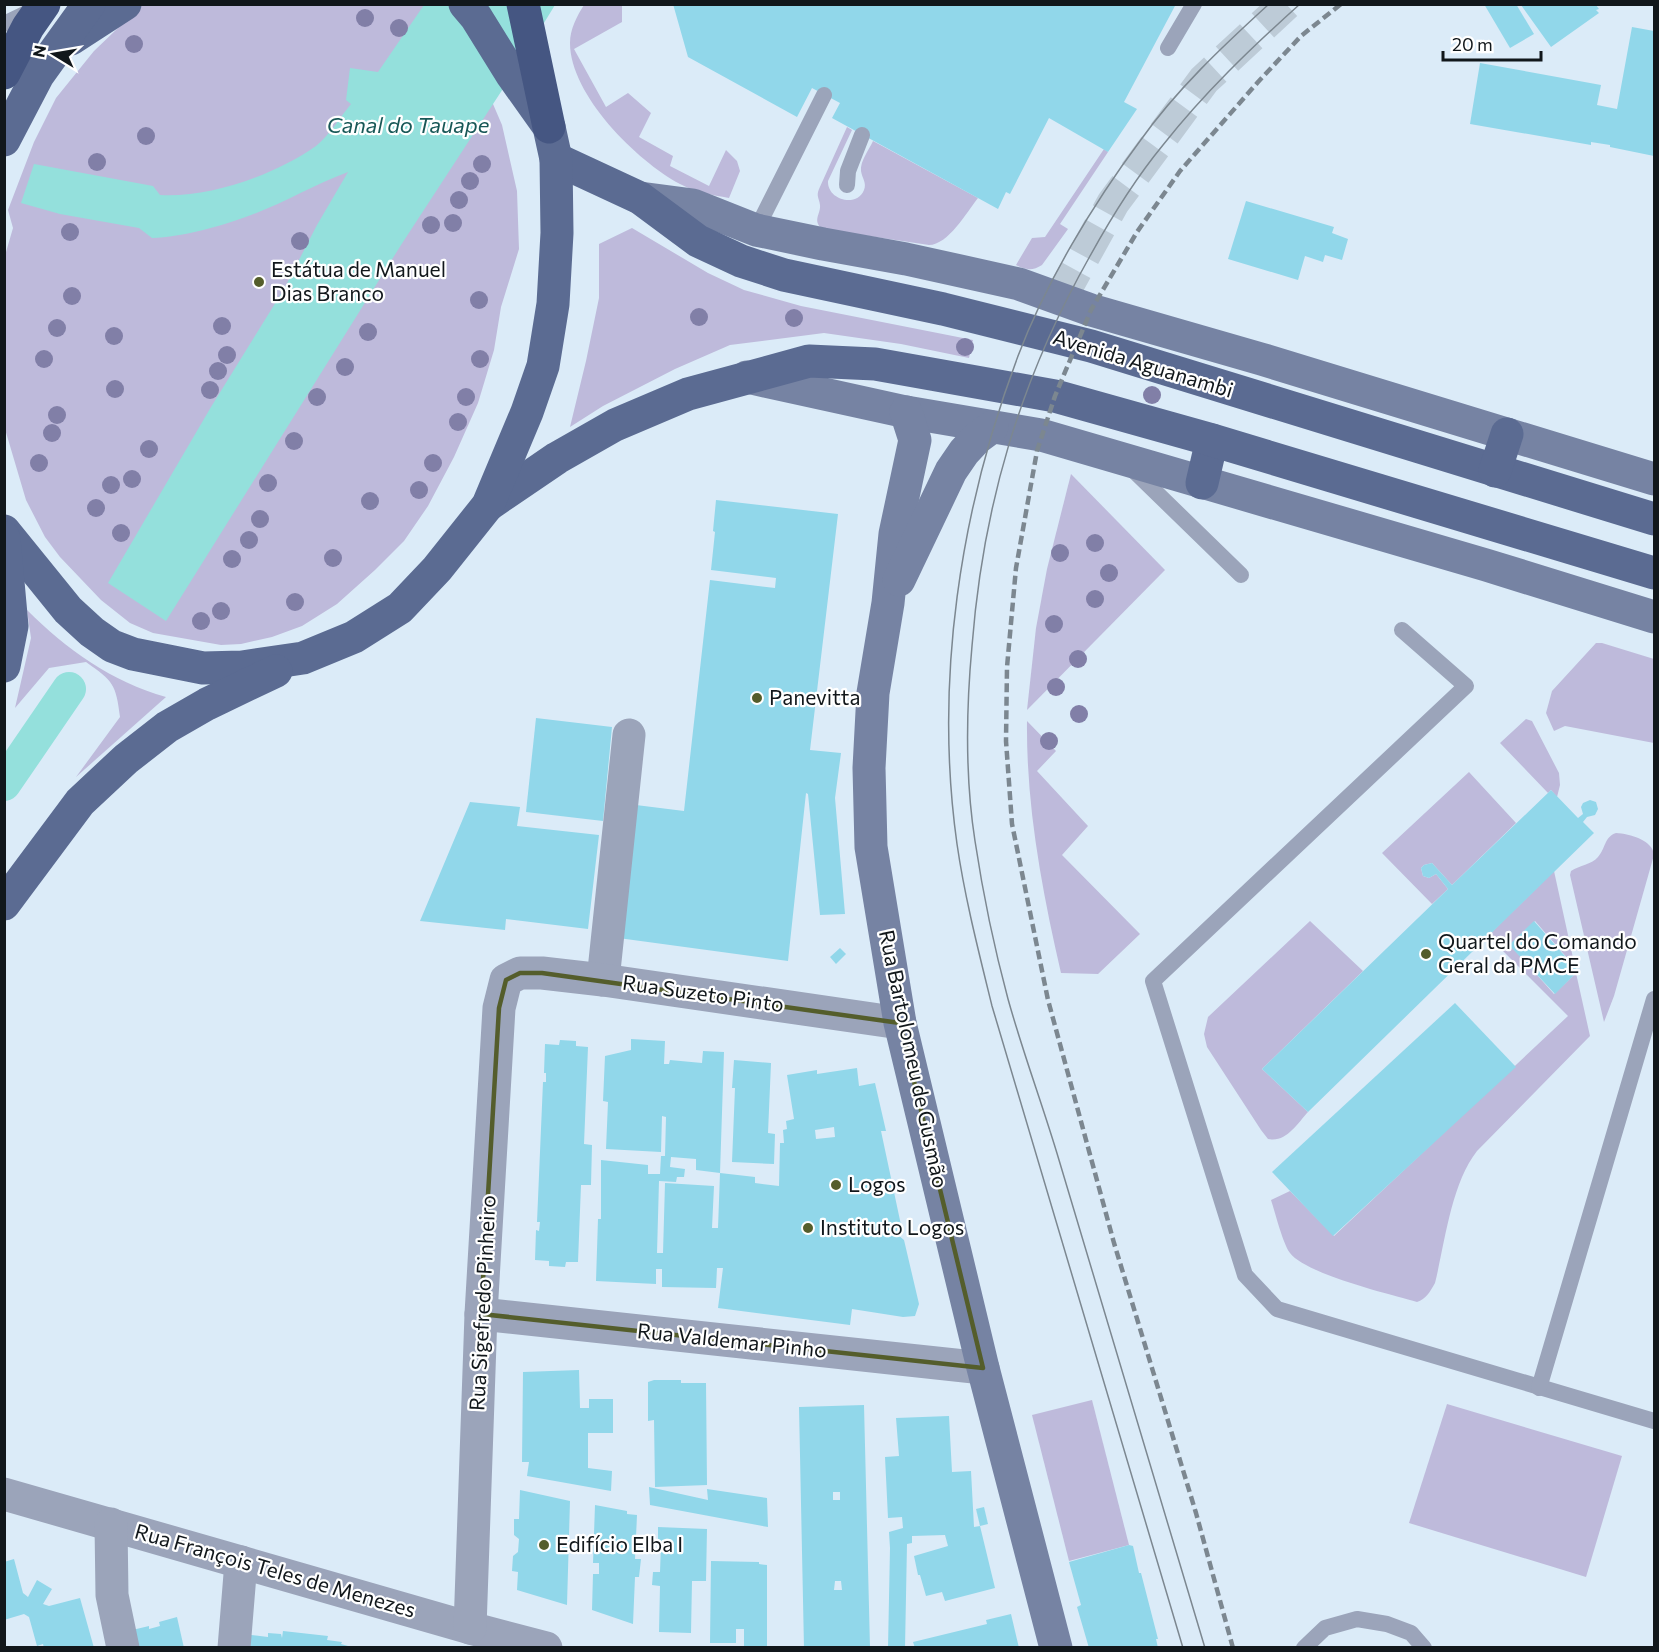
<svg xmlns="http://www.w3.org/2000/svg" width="1659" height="1652" viewBox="0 0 1659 1652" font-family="Commissioner,sans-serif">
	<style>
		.green { fill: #bebadb }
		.water { fill: #94e0dc }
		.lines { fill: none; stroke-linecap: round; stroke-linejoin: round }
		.canal { stroke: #94e0dc; stroke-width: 34 }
		.building { fill: #91d7ea; fill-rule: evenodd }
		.street-tunnel { stroke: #bdcbd7; stroke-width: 33; stroke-dasharray: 33 16; stroke-linecap: butt }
		.lane { stroke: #9ba4ba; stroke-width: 16 }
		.street { stroke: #9ba4ba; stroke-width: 33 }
		.secondary { stroke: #7683a3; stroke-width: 33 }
		.primary { stroke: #5b6b92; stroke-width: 33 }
		.highway { stroke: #455682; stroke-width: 33 }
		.tram { stroke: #7c8790; stroke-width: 1.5 }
		.rail { stroke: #7c8790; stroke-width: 4.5; stroke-dasharray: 9 4.5; stroke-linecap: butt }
		.tree { fill: #817fa7 }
		.marked { fill: none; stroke: #545d2b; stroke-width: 4.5; stroke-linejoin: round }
		.poi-dot { fill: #545d2b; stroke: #fff; stroke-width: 2 }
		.labels { text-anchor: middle; stroke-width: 4.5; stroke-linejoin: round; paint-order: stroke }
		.poi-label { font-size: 21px; fill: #11171b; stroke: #fff; text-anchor: start }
		.street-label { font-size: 21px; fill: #11171b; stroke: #fff }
		.water-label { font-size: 22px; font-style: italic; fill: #185857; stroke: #fff }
	</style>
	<rect width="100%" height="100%" fill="#dbebf8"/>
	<g class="green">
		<path d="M142,5H429L493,104L502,125L517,191L519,249L501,307L494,350L478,403L454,457L428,506L404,541L375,570L337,604L302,626L272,637L241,644L221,645L153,633L130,623L101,600L60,557L45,537L26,500L5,429L4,259L13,228L8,210L34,142L56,98L94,51Z"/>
		<path d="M584,5H622V22L574,49L606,107L628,93L651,113L639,137L673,156L670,166L709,186L726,150L737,161L740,171L729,198C712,195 695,192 680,184C637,161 570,95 570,43C570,29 577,16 584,5Z"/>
		<path d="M847,127L852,130L828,181C827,200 857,208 864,190C867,183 862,178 861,171C860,161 869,150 873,141L978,198C967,212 948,245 929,245L822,229C812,220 821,214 820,205C819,198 816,196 819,189Z"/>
		<path d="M1104,149L1108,152L1060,224L1068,229L1042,265C1033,271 1025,270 1016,265L1032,238L1045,237Z"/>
		<path d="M632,228L708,273L744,290L801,306L973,340L969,358L901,344L824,333L730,345L675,369L603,406L570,427L586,361L599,298V244Z"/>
		<path d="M1071,474L1165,570L1027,710L1036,628L1047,569Z"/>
		<path d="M27,610C66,649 112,682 166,697L76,777L120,717C116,684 113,681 86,662L49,668L15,708L31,638Z"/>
		<path d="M1596,643H1602L1654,659V743L1565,726L1554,731L1546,713L1552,691Z"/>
		<path d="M1526,719L1532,721L1559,773L1560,785L1557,797L1551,790L1548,793L1500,743Z"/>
		<path d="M1027,721L1056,751L1037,771L1088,826L1062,855L1140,934L1098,974L1061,973C1042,890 1026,806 1027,721Z"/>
		<path d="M1469,772L1516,823L1452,885L1432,863L1424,865L1421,868L1423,876L1429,878L1436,874L1448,889L1432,904L1382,853Z"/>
		<path d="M1616,833C1630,834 1653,840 1654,855L1614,996L1604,1022L1570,875L1571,871C1580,865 1591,865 1598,857C1606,848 1604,837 1616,833Z"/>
		<path d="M1554,871L1575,967L1535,921L1510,945L1554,994L1576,973L1590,1036L1477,1151C1451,1184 1445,1243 1435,1283C1430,1292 1426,1299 1417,1302C1389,1294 1306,1274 1290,1253C1283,1244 1275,1212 1271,1200L1290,1191L1334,1236L1568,1016L1488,936Z"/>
		<path d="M1310,921L1363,971L1262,1069L1308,1112C1297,1124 1286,1143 1268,1139L1261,1130L1207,1047L1204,1034L1208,1017Z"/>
		<path d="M1092,1400L1129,1545L1069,1561L1032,1415Z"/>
		<path d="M1447,1404L1622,1456L1586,1577L1409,1523Z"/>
	</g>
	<path class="water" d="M424,5H555L512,75L401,245L166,621L108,583L211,407L284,289L317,225L348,172C315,184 284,203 251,215C223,226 182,237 152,238L139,228L60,214L21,203L34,164L153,186L160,195C209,198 275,175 316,146C328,137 341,116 351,104L346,100L350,68L378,72Z"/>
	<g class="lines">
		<path class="canal" d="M4,784L69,689"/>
	</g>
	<g class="building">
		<path d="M673,4H1176L1124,102L1137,109L1108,152L1049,118L1010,194L1006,192L998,209L832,118L840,103L812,88L797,117L688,57Z"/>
		<path d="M1484,4H1516L1534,34L1510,48Z"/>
		<path d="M1521,5H1596L1599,9L1596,10L1599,13L1551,47Z"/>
		<path d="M1632,27L1654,31V156L1610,147V145L1591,142V145L1470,124L1480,63L1601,85L1597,105L1617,109Z"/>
		<path d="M1246,201L1334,227L1332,233L1348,239L1342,260L1325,255L1323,262L1305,256L1298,280L1228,259Z"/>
		<path d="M716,500L838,514L810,750L841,753L835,798L845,914L820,915L808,794L806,793L788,961L611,937L628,804L684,811L710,580L775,588L776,578L711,570L715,532L713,531Z"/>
		<path d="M536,718L612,727L603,821L526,812Z"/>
		<path d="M1551,790L1578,818L1583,814L1581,807L1583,803L1590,800L1596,802L1598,809L1595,815L1587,817L1583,822L1594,833L1308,1112L1262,1069L1448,889L1436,874L1429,878L1423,876L1421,868L1424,865L1432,863L1452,885Z"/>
		<path d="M470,802L520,807L517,826L599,835L588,929L506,919L505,930L420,921Z"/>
		<path d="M1534,921L1578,971L1555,994L1509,945Z"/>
		<path d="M840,948L846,954L836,964L830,957Z"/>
		<path d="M1455,1003L1516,1067L1333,1236L1272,1172Z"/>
		<path d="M631,1039L665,1041L664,1064H669L670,1060L702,1063L703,1051L724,1052L720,1173L696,1170V1159L671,1157L670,1167L685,1169L684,1177H677L676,1182L659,1181L657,1253H663L665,1183L714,1186L712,1228H718L720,1173L755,1177V1183L779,1186L780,1143H784L783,1130L787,1129L786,1121L794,1119L787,1075L817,1070V1074L857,1068L859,1086L875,1083L886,1131H881L901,1225L897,1229L898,1235L904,1240L919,1304L915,1316L903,1317L852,1309L850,1325L718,1308L723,1268H717L716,1288L662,1287V1269H656V1284L596,1281L598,1219H601V1160L648,1165V1174H660L661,1156H665L666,1117L662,1116L661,1152L606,1149L608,1102L603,1101L605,1056L631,1050ZM834,1127L835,1137L816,1139L815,1130Z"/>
		<path d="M560,1040L576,1041V1046L588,1047L584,1144L592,1145L591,1185H581L578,1262H566L565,1267L549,1266V1261L535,1260L536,1230L539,1231L540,1222H537L543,1082H546V1073H544L545,1044L559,1045Z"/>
		<path d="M734,1060L771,1063L768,1133L775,1134L774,1164L732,1162L735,1088H732Z"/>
		<path d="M579,1370L580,1408H589V1399H613V1433H588V1468L612,1471L611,1491L527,1476L529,1462H522L523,1372Z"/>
		<path d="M654,1380H681V1383H706L707,1485L655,1487L654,1420L648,1421V1382Z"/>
		<path d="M864,1405L870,1648H804L799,1407ZM833,1492H840V1500H833ZM835,1581H841L842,1590H834Z"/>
		<path d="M949,1416L952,1472L971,1471L974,1527L980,1526L995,1588L945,1601L942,1592L926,1596L920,1575H918L914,1556L948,1546L945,1535L912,1536V1543L907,1544L905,1648H888L890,1548L889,1532L903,1528L902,1517L888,1518L885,1457L899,1456L896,1418Z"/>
		<path d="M649,1487L708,1500L707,1489L767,1498L768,1527L650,1505Z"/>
		<path d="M520,1490L570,1501L567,1605L517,1590L518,1572L512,1571L513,1556L518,1552L519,1539L514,1535V1519H519Z"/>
		<path d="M595,1505L627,1511V1514L637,1515L635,1559H641L639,1577H635L633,1624L592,1610L593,1574H599V1563H593Z"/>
		<path d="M984,1507L988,1524L980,1526L976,1509Z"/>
		<path d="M658,1527L707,1529L706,1581H692L691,1633L659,1632L660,1586L652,1585L653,1572H660L661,1544H658Z"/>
		<path d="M1129,1545L1133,1546L1139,1573H1141L1158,1639H1156L1158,1648H1089L1077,1607L1081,1605L1069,1562Z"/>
		<path d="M14,1559L23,1593L28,1597L37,1580L52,1589L43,1604L49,1606L80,1598L94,1648H44L43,1644L37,1646L29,1617L24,1614L4,1620V1562Z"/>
		<path d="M711,1561L759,1562V1564L767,1565V1648H744V1629H736V1643H710Z"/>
		<path d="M1011,1614L1019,1648H915L913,1642L987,1624L986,1620Z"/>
		<path d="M177,1617L184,1648H132L128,1631L149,1626V1629L160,1626L159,1622Z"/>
		<path d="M283,1631L328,1636L327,1640L342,1642L341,1644L355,1648H250L251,1635L268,1637V1633L281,1634L282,1638Z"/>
	</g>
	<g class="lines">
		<path class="street-tunnel" d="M1060,299L1113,203L1204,80L1286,4"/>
		<g class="lane">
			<path d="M4,24L33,10"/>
			<path d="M1168,48L1194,4"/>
			<path d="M847,185L848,171L862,135"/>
			<path d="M756,230L824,95"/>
			<path d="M1130,467L1241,575"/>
			<path d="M1402,630L1466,686L1153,981L1245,1275L1277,1309L1654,1421"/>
			<path d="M1539,1388L1654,999"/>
			<path d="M1304,1648L1325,1628L1357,1619L1387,1624L1411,1633L1424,1648"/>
		</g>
		<g class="street">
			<path d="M603,980L629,735"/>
			<path d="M481,1314L983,1368"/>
			<path d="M4,1494L470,1628L546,1648"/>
			<path d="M111,1524L112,1595L123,1648"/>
			<path d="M470,1628L481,1314L499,1008L506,980L520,973H542L603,980L900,1023"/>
			<path d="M234,1648L241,1562"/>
		</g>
		<g class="secondary">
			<path d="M640,198L693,205L756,230L823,244L906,259L1019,284L1091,310L1261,359L1654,479"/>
			<path d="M747,377L906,412L1041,435L1486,565L1654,617"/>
			<path d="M906,412L915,440L895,534L888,603L873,693L869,768L871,847L900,1023L983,1368L1056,1648"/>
			<path d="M899,580L951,471L964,452L977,438L992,427"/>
		</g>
		<g class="primary">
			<path d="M71,39L125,4"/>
			<path d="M4,140L38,75L89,4"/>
			<path d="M556,159L640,198L698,241L741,261L784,275L943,309L1091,346L1654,519"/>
			<path d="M1495,471L1507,434"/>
			<path d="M1202,483L1212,440"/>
			<path d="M488,505L557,458L615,425L688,394L809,361L875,364L1055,396L1212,440L1654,573"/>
			<path d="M4,531L68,610L92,632L112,646L133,654L203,668L242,667L303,658L354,637L400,608L437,569L488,505L527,412L543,366L553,304L557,233L556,159L549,127L512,75L476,17L465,4"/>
			<path d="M4,538L12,626L4,666"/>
			<path d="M4,904L80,802L126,759L167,727L207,704L276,671"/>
		</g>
		<g class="highway">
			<path d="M523,4L549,127"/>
			<path d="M4,73L28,27L44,4"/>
		</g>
		<g class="tram">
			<path d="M1183,1648L992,1006C979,953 965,899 957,844C934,681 960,510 1018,356C1046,282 1093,204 1140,141C1176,90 1223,46 1269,4"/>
			<path d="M1205,1648C1156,1485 1109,1322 1059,1160C1043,1106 1023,1053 1008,999C994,947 983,894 975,841C965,777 966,711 972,646C983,505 1020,380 1090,256C1111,218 1135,179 1163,145C1204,93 1251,48 1300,4"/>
		</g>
		<path class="rail" d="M1233,1648L1196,1513L1114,1243L1048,1000L1012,824L1006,741L1007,667L1016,568L1037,451L1055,396L1091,310L1137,232L1180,171L1258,82L1301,36L1341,4"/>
	</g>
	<g class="tree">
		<circle cx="365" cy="18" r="9"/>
		<circle cx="399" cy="28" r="9"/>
		<circle cx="134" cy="44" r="9"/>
		<circle cx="146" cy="136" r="9"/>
		<circle cx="97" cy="162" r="9"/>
		<circle cx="482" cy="164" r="9"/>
		<circle cx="470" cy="181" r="9"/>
		<circle cx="459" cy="200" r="9"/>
		<circle cx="453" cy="223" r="9"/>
		<circle cx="431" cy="225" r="9"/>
		<circle cx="70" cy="232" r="9"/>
		<circle cx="300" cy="241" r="9"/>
		<circle cx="72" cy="296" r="9"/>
		<circle cx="479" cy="300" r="9"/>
		<circle cx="699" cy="317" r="9"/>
		<circle cx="794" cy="318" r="9"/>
		<circle cx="222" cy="326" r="9"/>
		<circle cx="57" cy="328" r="9"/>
		<circle cx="368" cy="332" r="9"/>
		<circle cx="114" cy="336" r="9"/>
		<circle cx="965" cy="347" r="9"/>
		<circle cx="227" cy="355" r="9"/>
		<circle cx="44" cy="359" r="9"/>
		<circle cx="480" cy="359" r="9"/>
		<circle cx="345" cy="367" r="9"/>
		<circle cx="218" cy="371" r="9"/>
		<circle cx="115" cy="389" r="9"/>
		<circle cx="210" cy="390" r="9"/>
		<circle cx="1152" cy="395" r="9"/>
		<circle cx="317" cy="397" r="9"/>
		<circle cx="466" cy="397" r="9"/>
		<circle cx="57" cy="415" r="9"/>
		<circle cx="458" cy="422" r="9"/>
		<circle cx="52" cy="433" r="9"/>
		<circle cx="294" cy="441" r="9"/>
		<circle cx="149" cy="449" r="9"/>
		<circle cx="39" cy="463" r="9"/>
		<circle cx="433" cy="463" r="9"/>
		<circle cx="132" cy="479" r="9"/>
		<circle cx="268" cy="483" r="9"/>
		<circle cx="111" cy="485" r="9"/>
		<circle cx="419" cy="490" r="9"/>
		<circle cx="370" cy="501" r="9"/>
		<circle cx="96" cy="508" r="9"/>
		<circle cx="260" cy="519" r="9"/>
		<circle cx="121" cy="533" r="9"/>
		<circle cx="249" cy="540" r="9"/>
		<circle cx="1095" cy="543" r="9"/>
		<circle cx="1060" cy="553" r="9"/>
		<circle cx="333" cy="558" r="9"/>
		<circle cx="232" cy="559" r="9"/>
		<circle cx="1109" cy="573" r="9"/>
		<circle cx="1095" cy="599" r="9"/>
		<circle cx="295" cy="602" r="9"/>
		<circle cx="221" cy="611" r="9"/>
		<circle cx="201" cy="621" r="9"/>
		<circle cx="1054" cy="624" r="9"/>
		<circle cx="1078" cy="659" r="9"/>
		<circle cx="1056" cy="687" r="9"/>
		<circle cx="1079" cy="714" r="9"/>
		<circle cx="1049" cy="741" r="9"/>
	</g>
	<path class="marked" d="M520,973H542L900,1023L983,1368L481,1314L499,1008L506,980Z"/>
	<g class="poi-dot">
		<circle cx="259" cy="282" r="6"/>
		<circle cx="757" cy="698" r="6"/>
		<circle cx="1426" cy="954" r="6"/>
		<circle cx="836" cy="1185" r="6"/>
		<circle cx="808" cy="1228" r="6"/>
		<circle cx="544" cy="1545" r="6"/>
	</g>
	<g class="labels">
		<g class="poi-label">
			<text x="271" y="277">Estátua de Manuel<tspan x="271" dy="24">Dias Branco</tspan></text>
			<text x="769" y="705">Panevitta</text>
			<text x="1438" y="949">Quartel do Comando<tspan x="1438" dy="24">Geral da PMCE</tspan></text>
			<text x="848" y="1192">Logos</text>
			<text x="820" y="1235">Instituto Logos</text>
			<text x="556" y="1552">Edifício Elba I</text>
		</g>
		<g class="street-label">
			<text transform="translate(1143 364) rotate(17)" y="7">Avenida Aguanambi</text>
			<text transform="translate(703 994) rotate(8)" y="7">Rua Suzeto Pinto</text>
			<text transform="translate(913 1059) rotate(78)" y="7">Rua Bartolomeu de Gusmão</text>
			<text transform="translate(483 1303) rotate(-87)" y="7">Rua Sigefredo Pinheiro</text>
			<text transform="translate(732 1341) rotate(6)" y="7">Rua Valdemar Pinho</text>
			<text transform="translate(275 1571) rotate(16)" y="7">Rua François Teles de Menezes</text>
		</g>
		<g class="water-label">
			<text x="408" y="133">Canal do Tauape</text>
		</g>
	</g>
	<rect width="1659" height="1652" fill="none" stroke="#11171b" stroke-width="12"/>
	<g transform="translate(54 54) rotate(281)" stroke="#ffffff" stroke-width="4.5" paint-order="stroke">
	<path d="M0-4.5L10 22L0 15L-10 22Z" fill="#11171b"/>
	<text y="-9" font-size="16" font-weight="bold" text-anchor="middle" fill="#11171b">N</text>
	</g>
	<path d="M1443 51v9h98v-9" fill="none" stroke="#11171b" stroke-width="3"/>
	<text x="1452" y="51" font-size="18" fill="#11171b" stroke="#ffffff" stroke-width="4.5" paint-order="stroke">20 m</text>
</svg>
